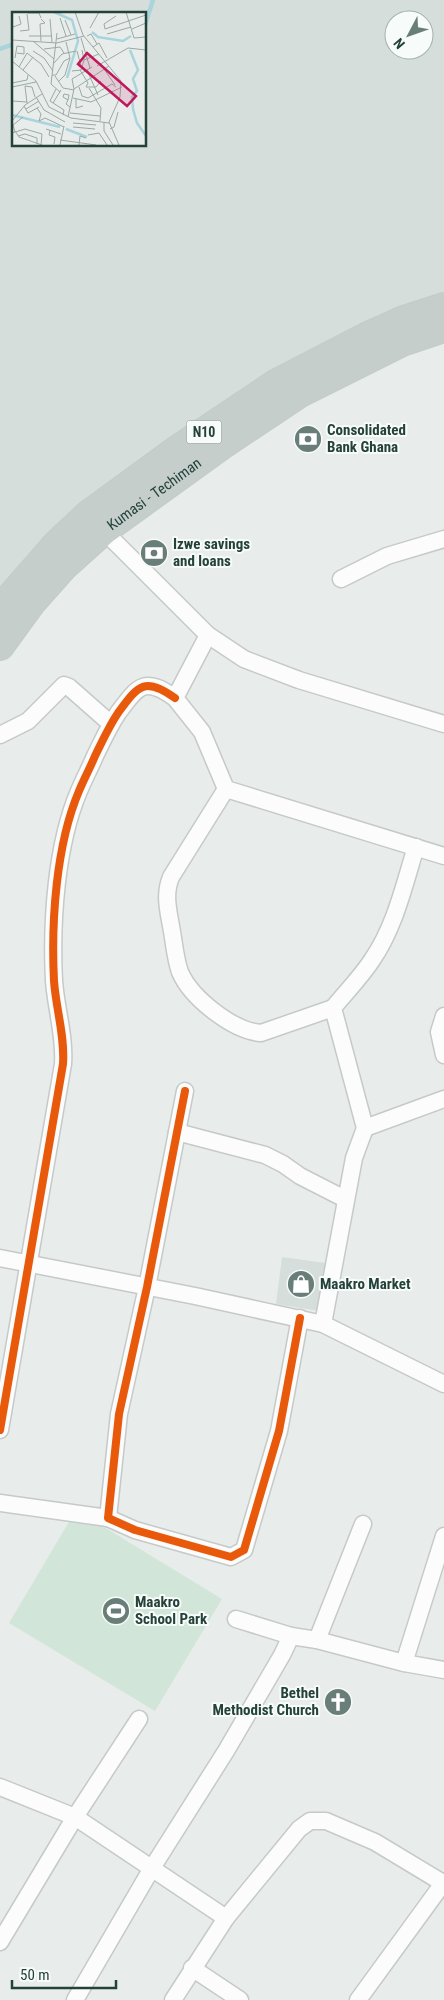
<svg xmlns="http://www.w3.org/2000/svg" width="444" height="2000" viewBox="0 0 444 2000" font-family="'Roboto Condensed',sans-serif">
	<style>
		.built { fill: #d6dedb; fill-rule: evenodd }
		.green { fill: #d1e6d8 }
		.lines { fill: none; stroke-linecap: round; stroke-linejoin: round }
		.stream { stroke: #a9d4db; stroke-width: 4.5 }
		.minor-casing { stroke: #c5cac8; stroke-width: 19 }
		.trunk-casing { stroke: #c3ccc9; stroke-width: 30 }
		.minor { stroke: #fcfcfc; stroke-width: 16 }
		.trunk { stroke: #c6cecc; stroke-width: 28 }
		.cycleway-casing { stroke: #f7fbf9; stroke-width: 11 }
		.cycleway { stroke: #e8590c; stroke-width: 8 }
		.labels { text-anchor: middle; stroke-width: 4; stroke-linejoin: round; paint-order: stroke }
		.shield { fill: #f7fbf9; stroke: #637a73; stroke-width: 1 }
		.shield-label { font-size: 14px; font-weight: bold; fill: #24423a }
		.poi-label { font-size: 15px; font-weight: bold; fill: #24423a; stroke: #f7fbf9; text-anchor: start }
		.street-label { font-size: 15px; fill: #24423a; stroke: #f7fbf9 }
		.inset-river { fill: none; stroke: #a9d4db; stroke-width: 2.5 }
		.inset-road { fill: none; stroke: #9aa9a4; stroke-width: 1 }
		.view { fill: #c2185b; fill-opacity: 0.15; stroke: #c2185b; stroke-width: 2.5 }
		.inset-edge { fill: none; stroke: #24423a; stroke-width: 2.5 }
	</style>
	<rect width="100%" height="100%" fill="#e8edeb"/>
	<g class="built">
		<path d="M0,0H444V295L364,322L203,416L0,590ZM14,14H145V145H14ZM394,20H424V50H394Z"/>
		<path d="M282,1257L326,1263L319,1311L276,1304Z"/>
	</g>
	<path class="green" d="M76,1510L222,1599L155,1711L9,1623Z"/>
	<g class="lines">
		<g class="stream">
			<path d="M145,25L153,0"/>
			<path d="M0,49L14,44"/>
		</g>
		<defs>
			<g id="minor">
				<path d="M99,526L208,635L244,659L299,680L444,724"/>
				<path d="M341,579L387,556L444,539"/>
				<path d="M208,635L175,698L202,732L226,789L444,856"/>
				<path d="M0,735L28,721L64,685L69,687L111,724"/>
				<path d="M226,789L171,877C164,894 168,909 171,926C174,941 175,958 180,972C191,998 233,1031 261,1033L333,1008"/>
				<path d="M444,1016L439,1032L444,1055"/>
				<path d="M185,1091L147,1287L119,1414L108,1518L135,1530L231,1557L244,1550L279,1431L300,1318"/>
				<path d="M365,1128L444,1099"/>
				<path d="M177,1132L265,1155L283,1164L300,1176L345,1199"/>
				<path d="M0,1258L195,1296L323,1324L444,1384"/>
				<path d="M323,1324L354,1158L365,1128L333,1008C346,992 361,977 372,960C395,927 404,885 416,847"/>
				<path d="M0,1430L63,1064C65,1036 56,1009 54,981C51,922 56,845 79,791C84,779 90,768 95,756C102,742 109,726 118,713C138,686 144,676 175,698"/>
				<path d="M0,1503L108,1518"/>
				<path d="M236,1619L291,1636L317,1640L404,1663L444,1670"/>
				<path d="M317,1640L363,1524"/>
				<path d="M404,1663L444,1536"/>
				<path d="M0,1787L75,1817L226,1918L173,2000"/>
				<path d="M226,1918L299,1829L310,1821H326L375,1842L443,1883"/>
				<path d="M0,1942L75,1817L139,1719"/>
				<path d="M192,1968L240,2000"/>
				<path d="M75,2000L152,1868L226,1751L282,1655L291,1636"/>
				<path d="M358,2000L444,1882"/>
			</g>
			<g id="trunk">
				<path d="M0,609L57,544L89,514L174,452L277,383L366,337L404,320L444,307"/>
				<path id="s1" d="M0,646L32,602L64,566L103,531L222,445L300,393L402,342L444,328"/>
			</g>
		</defs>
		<use href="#minor" class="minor-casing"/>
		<use href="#trunk" class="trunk-casing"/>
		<use href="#minor" class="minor"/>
		<use href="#trunk" class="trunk"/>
		<defs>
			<g id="cycleway">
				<path d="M185,1091L147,1287L119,1414L108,1518L135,1530L231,1557L244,1550L279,1431L300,1318"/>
				<path d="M0,1430L63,1064C65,1036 56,1009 54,981C51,922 56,845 79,791C84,779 90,768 95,756C102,742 109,726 118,713C138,686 144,676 175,698"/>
			</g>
		</defs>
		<use href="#cycleway" class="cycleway-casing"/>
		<use href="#cycleway" class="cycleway"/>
	</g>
	<defs>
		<symbol id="bank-disc" viewBox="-11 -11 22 22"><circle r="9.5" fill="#697e78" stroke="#f7fbf9"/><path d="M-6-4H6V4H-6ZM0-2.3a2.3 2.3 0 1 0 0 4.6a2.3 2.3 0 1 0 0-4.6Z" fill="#fff"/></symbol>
		<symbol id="shop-disc" viewBox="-11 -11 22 22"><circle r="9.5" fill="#697e78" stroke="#f7fbf9"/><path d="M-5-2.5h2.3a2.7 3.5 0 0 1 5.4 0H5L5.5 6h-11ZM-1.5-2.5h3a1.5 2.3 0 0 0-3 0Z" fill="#fff"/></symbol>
		<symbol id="stadium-disc" viewBox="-11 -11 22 22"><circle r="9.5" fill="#697e78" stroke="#f7fbf9"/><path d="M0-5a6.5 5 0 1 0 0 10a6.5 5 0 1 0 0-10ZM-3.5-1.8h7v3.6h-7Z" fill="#fff"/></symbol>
		<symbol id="church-disc" viewBox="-11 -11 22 22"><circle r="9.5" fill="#697e78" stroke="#f7fbf9"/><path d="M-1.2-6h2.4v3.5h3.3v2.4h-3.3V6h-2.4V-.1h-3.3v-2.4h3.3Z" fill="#fff"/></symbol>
	</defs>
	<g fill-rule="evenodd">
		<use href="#bank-disc" x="292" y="423" width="32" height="32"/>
		<use href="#bank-disc" x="138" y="537" width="32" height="32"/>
		<use href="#shop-disc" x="285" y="1268" width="32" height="32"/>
		<use href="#stadium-disc" x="100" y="1595" width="32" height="32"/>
		<use href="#church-disc" x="322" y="1686" width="32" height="32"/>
	</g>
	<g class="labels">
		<rect class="shield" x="186.5" y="420.5" width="35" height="23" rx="4"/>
		<g class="shield-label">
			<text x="204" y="437">N10</text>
		</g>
		<g class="poi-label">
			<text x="327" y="435">Consolidated<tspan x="327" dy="17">Bank Ghana</tspan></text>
			<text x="173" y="549">Izwe savings<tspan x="173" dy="17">and loans</tspan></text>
			<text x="320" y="1289">Maakro Market</text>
			<text x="135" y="1607">Maakro<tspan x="135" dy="17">School Park</tspan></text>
			<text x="319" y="1698" text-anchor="end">Bethel<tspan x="319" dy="17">Methodist Church</tspan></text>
		</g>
		<g class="street-label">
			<text dy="5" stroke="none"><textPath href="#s1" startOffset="218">Kumasi - Techiman</textPath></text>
		</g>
	</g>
	<g transform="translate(12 12)">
		<rect width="134" height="134" fill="#e8edeb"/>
		<path class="inset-river" d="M42,0L60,8L66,29L55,66M80,20L86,25L111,29L119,24M118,38L126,58L121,67L125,79L120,85L121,97L125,111L134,124M0,103L48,115M54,117L75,125"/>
		<path class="inset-road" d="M63,0L71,23L109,69L108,85L97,110L107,133M114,0L122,26L134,25M16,1H27L29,6M104,4L92,12L93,17L134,3M48,6L54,24M29,7L33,11L28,12L29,29M38,7L40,30M53,8L59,23M0,11L1,15L9,12L7,4M78,16L87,0M120,17L134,11M8,19L17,18L15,2M45,21L39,72L48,80M95,22L119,15M17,24H40M75,24L79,22L85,32M69,26L78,56M45,27L63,22M0,28L45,31L72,24M21,29L42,47M81,35L87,31L95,46M32,37L48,35L52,41M70,38L72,48L87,42M21,39L32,46L41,59M65,39L69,54M3,46L5,34L12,35V42L5,41M0,49L24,69L37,95L59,106L97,111M42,51L50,42L64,39M88,51L103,73M85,54L116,36L134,38M7,55L15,41L29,52L37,65M11,58L21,45M68,58L76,71L74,75H84L89,69M75,58L86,83M60,59L69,58L72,48M40,63H44L52,49L58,46L54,30M43,64L51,76L62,78M46,70L53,63L58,46M0,71L15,68L16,63M0,75L24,70M67,75L70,84L76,86L100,72L104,75M77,76L89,96L88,109M44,77L38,89L52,98L51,103M62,77L60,67L80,55M24,85L32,98L53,110M61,86L79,90L110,75M64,87V96L71,94M56,88L51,85L52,82L57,83L56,88L54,92L58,95M0,89L15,90M15,91L13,74L20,75L23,85M41,91L49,78M12,94L16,101L27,95M25,96L29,102L27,109L33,106L52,115M14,97L27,89M58,101L88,104M56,105L62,77L97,54M0,109L13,93L30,82M92,110V119L101,133M61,111L84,113M61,115L83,117M34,117L49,122M98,117L102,115L106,100M38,118L37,123L43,125L42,132M3,119L7,125L30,133M3,120L1,113L11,105M0,121L13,117L30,122L29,133M76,123L87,121L95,133M6,124L13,122L25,126V132M48,128L84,133M48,133L52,114M67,133L68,124L74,126"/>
		<path class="view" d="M75,41L124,84L115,94L66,52Z"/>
		<rect width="134" height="134" class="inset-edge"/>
	</g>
	<g transform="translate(409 35) rotate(229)"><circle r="24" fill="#f7fbf9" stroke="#a3b1ad"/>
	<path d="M0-4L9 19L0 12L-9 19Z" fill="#697e78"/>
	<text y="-8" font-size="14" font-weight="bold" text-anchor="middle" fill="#24423a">N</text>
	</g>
	<path d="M12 1980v8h104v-8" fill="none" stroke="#24423a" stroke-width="2.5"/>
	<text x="20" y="1980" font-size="15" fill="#24423a" stroke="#f7fbf9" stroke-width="4" paint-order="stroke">50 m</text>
</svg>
